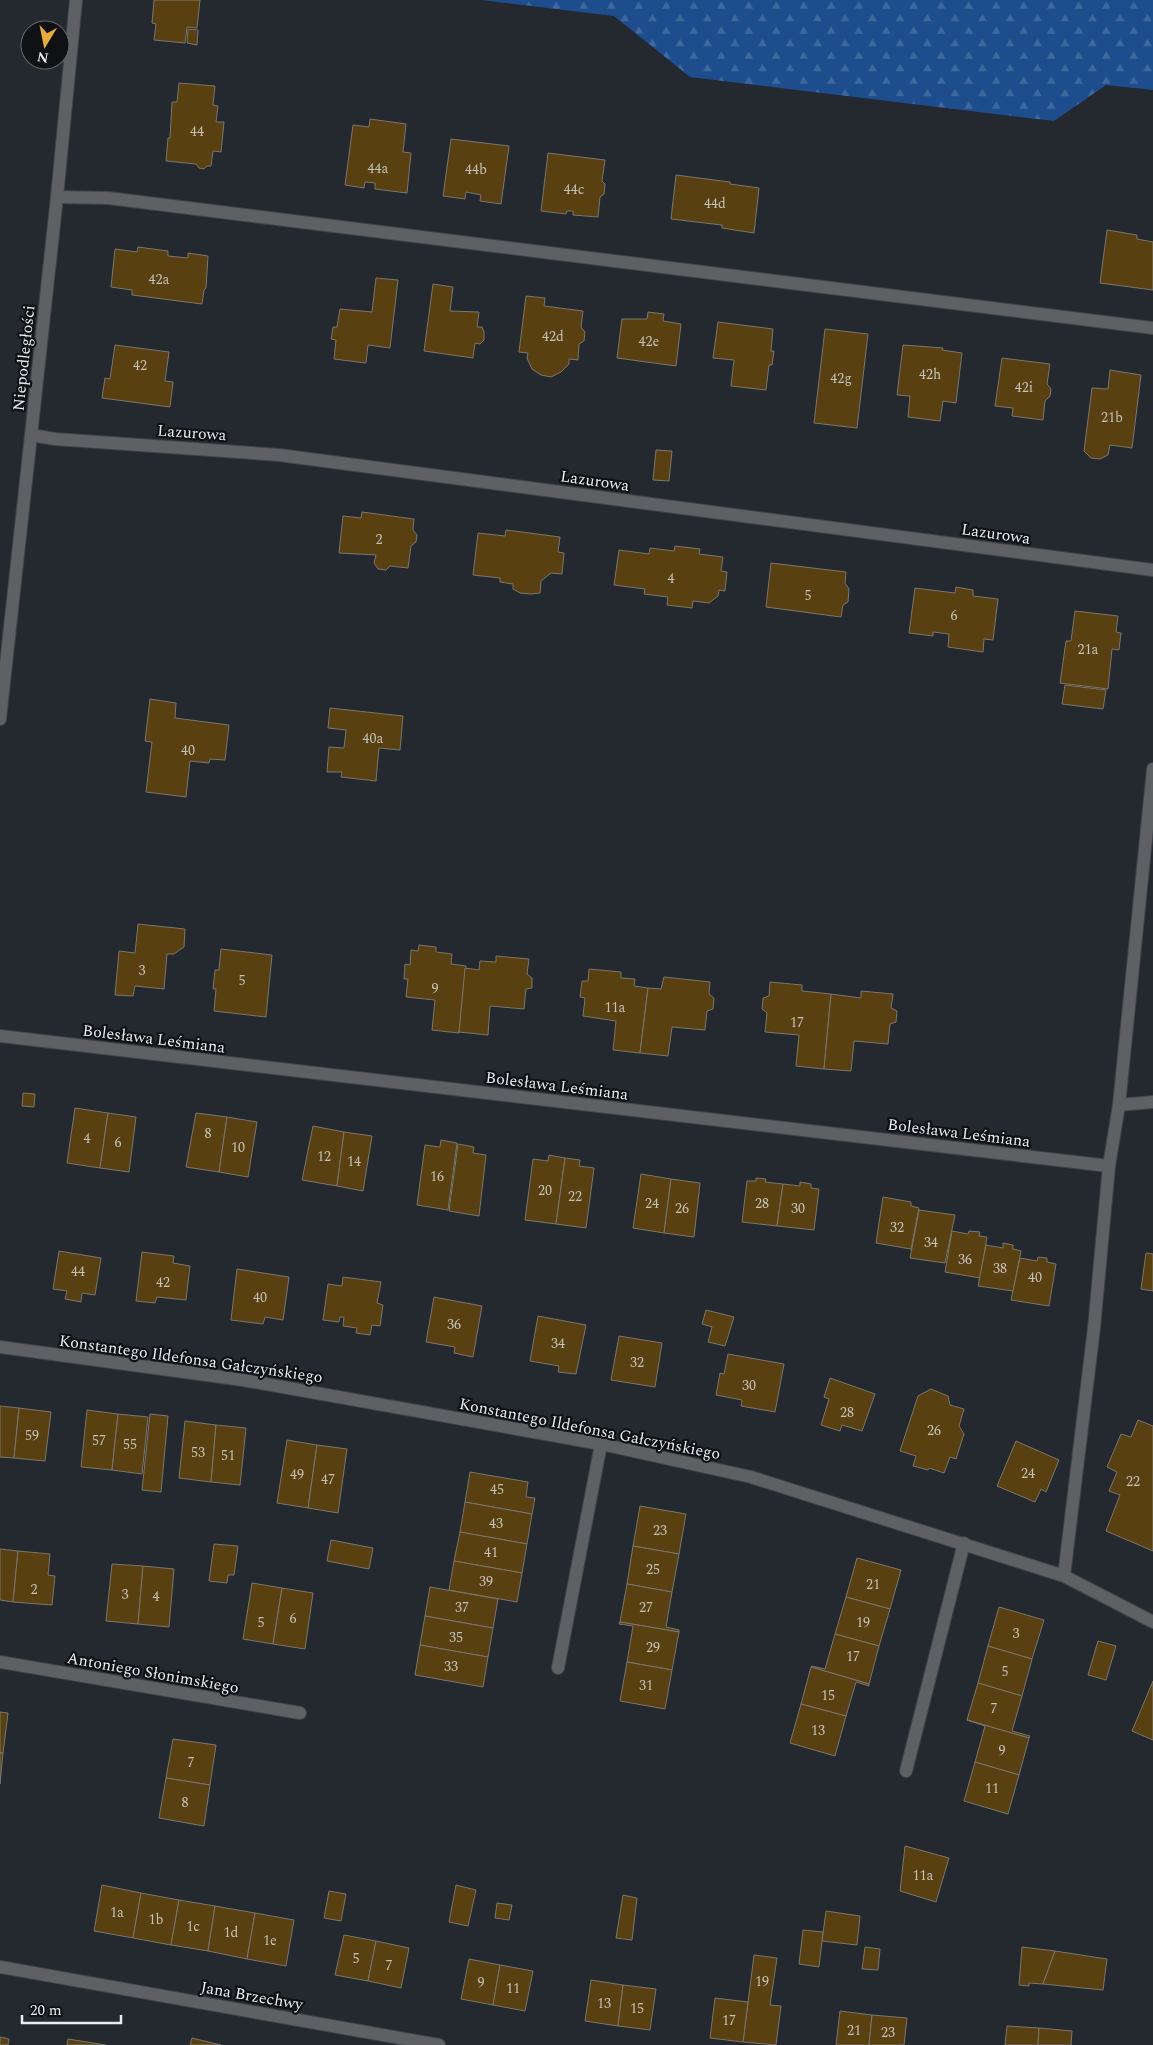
<svg xmlns="http://www.w3.org/2000/svg" width="1153" height="2045" viewBox="0 0 1153 2045" font-family="Spectral,serif">
	<style>
		.forest { fill: url(#forest-firs) }
		.building { fill: #584010; stroke: #7b766d }
		.lines { fill: none; stroke-linecap: round; stroke-linejoin: round }
		.service-casing { stroke: #40444a; stroke-width: 14 }
		.minor-casing { stroke: #40444a; stroke-width: 14 }
		.tertiary-casing { stroke: #40444a; stroke-width: 14 }
		.service { stroke: #5e6064; stroke-width: 12 }
		.minor { stroke: #5e6064; stroke-width: 12 }
		.tertiary { stroke: #5e6064; stroke-width: 12 }
		.labels { text-anchor: middle; stroke-width: 4.5; stroke-linejoin: round; paint-order: stroke }
		.number-label { font-size: 14px; fill: #c5c2b9 }
		.street-label { font-size: 16px; fill: #e9edf1; stroke: #0f1114 }
	</style>
	<defs>
		<pattern id="forest-firs" width="22" height="20" patternUnits="userSpaceOnUse" patternTransform="scale(1.25)"><rect width="22" height="20" fill="#1d4d8d"/><path d="M5 1l3.5 6h-7zM16 11l3.5 6h-7z" fill="#3e679e"/></pattern>
	</defs>
	<rect width="100%" height="100%" fill="#24292f"/>
	<path class="forest" d="M482,0H1153V90L1106,85L1054,121L690,77L614,16Z"/>
	<g class="building">
		<path d="M154,0H200L197,28L187,27L185,43L154,40L156,24L152,23Z"/>
		<path d="M188,29L198,30L197,45L187,43Z"/>
		<path d="M179,83L215,86L213,105L218,106L216,122H224L221,152L213,151L211,166H207L204,169L199,168L196,164L166,161L168,138H170L172,102H177Z"/>
		<path d="M370,119L406,124L403,152L411,153L407,193L375,189V183L365,182L364,188L345,185L353,125L369,127Z"/>
		<path d="M451,139L509,146L501,204L480,201L481,195L466,192L465,199L443,196Z"/>
		<path d="M548,153L605,160L602,181L605,184L604,194L600,197L598,217L573,215V211H567L566,214L541,211Z"/>
		<path d="M676,175L730,182V184L759,188L754,233L722,228V225L671,219Z"/>
		<path d="M1107,230L1137,235V239L1153,242V290L1100,283Z"/>
		<path d="M138,247L168,251V256L188,258V253L208,256L206,288L204,290L202,304L132,295V290L111,287L115,249L137,252Z"/>
		<path d="M376,278L398,280L390,348L368,345L366,363L334,359L336,340L331,339L333,327H337L340,309L372,312Z"/>
		<path d="M433,284L453,287L450,311L479,312L477,327H482L484,332V340L480,344L475,343L473,358L424,351Z"/>
		<path d="M526,296L545,298L544,306L583,311L581,327L585,332L584,341L579,344L578,360L569,359V364L561,372L551,377L541,375L532,369L527,358L528,353L519,352Z"/>
		<path d="M648,312L664,314L663,321L681,324L676,366L617,358L622,319H647Z"/>
		<path d="M718,322L773,329L771,351H774L772,365H769L766,390L731,386L734,360L713,358Z"/>
		<path d="M825,329L868,334L857,428L814,423Z"/>
		<path d="M115,345L169,352L165,381L173,382L170,407L102,398L105,378L110,379Z"/>
		<path d="M903,345L943,348L942,350L962,353L956,403L943,401L940,421L908,417L910,396L897,395Z"/>
		<path d="M1002,358L1050,364L1047,384L1051,389L1050,396L1045,401L1043,420L1012,416L1013,408L995,406Z"/>
		<path d="M1110,370L1141,375L1132,448L1110,445L1108,455L1100,459L1091,458L1084,451L1092,388L1108,389Z"/>
		<path d="M656,450L672,451L669,481L653,480Z"/>
		<path d="M362,512L414,519L413,530L417,535L416,542L411,546L408,568L390,566L386,570L378,569L374,563L376,555L339,553L343,516L361,518Z"/>
		<path d="M506,530L560,537L558,552L564,553L562,574L551,573L541,581L540,593L531,594L520,593L513,589V584L500,582V578L473,575L478,533L505,536Z"/>
		<path d="M675,546L700,549L699,554L723,557L721,571L727,572L725,591L719,590L718,596L709,603L693,601L692,608L667,605L668,597L644,594L645,589L614,585L619,550L649,554L650,548L674,551Z"/>
		<path d="M771,563L846,572L845,583L849,589L848,602L843,605L841,617L766,607Z"/>
		<path d="M956,587L973,590V596L998,599L993,640L984,639L983,652L948,647L949,634L933,632V636L909,633L915,588L955,593Z"/>
		<path d="M1075,611L1118,616L1116,632L1121,633L1119,650L1112,649L1108,689L1060,683L1066,641H1071Z"/>
		<path d="M1065,685L1106,690L1103,709L1062,704Z"/>
		<path d="M150,699L176,703L175,718L229,725L225,760L210,759L209,763L190,761L186,797L146,792L152,742L145,741Z"/>
		<path d="M330,708L403,716L400,750L379,748L376,781L341,777L342,772H327L329,747L344,748L346,730L328,728Z"/>
		<path d="M138,924L185,929L184,947L174,954H167L164,989L135,986L133,996L115,995L119,951L135,953Z"/>
		<path d="M419,945L436,947V952L452,954L451,964L466,966L459,1033L432,1030L435,1000L406,997L408,979H404L405,964L410,965L411,950L418,951Z"/>
		<path d="M221,949L272,955L266,1017L214,1011L216,989H213L215,970H219Z"/>
		<path d="M496,956L529,959L527,974L532,978V988L526,989L524,1009L490,1006L488,1035L459,1032L465,968L479,970L480,961L496,962Z"/>
		<path d="M589,969L621,972V978L635,979L634,986L648,988L640,1053L613,1050L616,1021L583,1016L585,998L580,997L582,981H588Z"/>
		<path d="M664,977L710,982L709,994L714,998L713,1009L707,1011L705,1030L672,1027L668,1056L640,1053L648,988L661,989Z"/>
		<path d="M770,982L802,985V991L831,994L824,1069L796,1066L799,1035L765,1032L767,1013L762,1009L763,998L769,996Z"/>
		<path d="M861,991L893,994L891,1008L897,1011L896,1022L890,1024L888,1044L854,1041L851,1071L824,1069L831,994L861,998Z"/>
		<path d="M23,1093L35,1094L34,1107L22,1106Z"/>
		<path d="M75,1108L108,1113L100,1168L67,1163Z"/>
		<path d="M108,1113L136,1117L129,1172L100,1168Z"/>
		<path d="M196,1113L227,1117L219,1172L186,1167Z"/>
		<path d="M227,1117L257,1122L248,1177L219,1172Z"/>
		<path d="M313,1126L344,1132L337,1186L302,1180Z"/>
		<path d="M344,1132L372,1136L363,1191L337,1186Z"/>
		<path d="M441,1140L457,1143L448,1210L417,1205L425,1145L440,1147Z"/>
		<path d="M458,1144L474,1147L473,1153L486,1155L479,1216L449,1211Z"/>
		<path d="M549,1155L565,1158L556,1224L525,1220L533,1159L548,1161Z"/>
		<path d="M565,1158L580,1160L579,1166L594,1168L586,1228L556,1224Z"/>
		<path d="M641,1174L671,1179L664,1233L633,1228Z"/>
		<path d="M756,1178L766,1179L765,1182L783,1184L777,1226L742,1222L747,1181H756Z"/>
		<path d="M671,1179L700,1183L694,1237L664,1233Z"/>
		<path d="M800,1182L811,1184V1188L819,1189L814,1230L777,1226L783,1184L800,1186Z"/>
		<path d="M883,1197L911,1202V1206L919,1208L911,1249L876,1243Z"/>
		<path d="M919,1210L955,1215L945,1263L910,1258Z"/>
		<path d="M952,1231L968,1234L969,1231L980,1232L979,1236L987,1237L980,1278L945,1272Z"/>
		<path d="M1003,1243L1013,1245V1249L1021,1251L1013,1291L978,1286L986,1245L1003,1248Z"/>
		<path d="M59,1251L101,1258L95,1295L82,1293L81,1302L65,1299L67,1291L53,1289Z"/>
		<path d="M142,1252L174,1256L173,1263L190,1266L186,1300L157,1297L155,1303L136,1301Z"/>
		<path d="M1146,1253L1153,1254V1291L1141,1289Z"/>
		<path d="M1038,1257L1047,1258V1262L1056,1264L1049,1306L1011,1300L1020,1258L1037,1261Z"/>
		<path d="M237,1269L289,1277L283,1320L265,1317L263,1324L231,1320Z"/>
		<path d="M343,1277L381,1282L377,1303L383,1305L380,1326L372,1325L370,1335L356,1333L357,1328L343,1326L344,1317H340L339,1322L323,1320L328,1284L342,1286Z"/>
		<path d="M434,1297L482,1306L473,1357L454,1353L455,1347L426,1342Z"/>
		<path d="M706,1310L734,1317L725,1346L708,1342L712,1327L702,1324Z"/>
		<path d="M538,1316L586,1325L576,1374L558,1372L559,1366L530,1361Z"/>
		<path d="M619,1336L662,1343L655,1387L611,1380Z"/>
		<path d="M728,1354L784,1364L775,1412L741,1406L742,1400L716,1395L720,1373L724,1374Z"/>
		<path d="M830,1378L875,1394L862,1431L842,1425L840,1431L821,1425L829,1399L824,1397Z"/>
		<path d="M931,1389L948,1396L950,1405L964,1409L959,1426L964,1434L956,1459L950,1457L944,1473L929,1468L928,1470L913,1466L916,1456L900,1451L918,1396Z"/>
		<path d="M0,1406L19,1408L14,1458L0,1457Z"/>
		<path d="M19,1408L51,1412L45,1461L14,1458Z"/>
		<path d="M87,1410L118,1414L112,1470L81,1467Z"/>
		<path d="M118,1414L148,1417L142,1474L112,1470Z"/>
		<path d="M150,1414L168,1416L161,1492L142,1490Z"/>
		<path d="M1138,1420L1153,1426V1551L1106,1531L1120,1495L1109,1491L1117,1472L1107,1467L1121,1434L1131,1437Z"/>
		<path d="M185,1421L216,1425L211,1482L179,1478Z"/>
		<path d="M216,1425L246,1428L240,1485L211,1482Z"/>
		<path d="M287,1440L317,1445L308,1508L277,1503Z"/>
		<path d="M1016,1441L1059,1460L1046,1492L1041,1489L1035,1502L997,1486Z"/>
		<path d="M317,1445L347,1449L338,1513L308,1508Z"/>
		<path d="M470,1472L528,1482L526,1497L535,1498L532,1514L465,1502Z"/>
		<path d="M465,1502L532,1514L527,1544L460,1532Z"/>
		<path d="M640,1506L686,1514L679,1554L633,1546Z"/>
		<path d="M460,1532L527,1544L522,1573L454,1561Z"/>
		<path d="M331,1540L373,1548L369,1569L327,1561Z"/>
		<path d="M214,1544L238,1546L234,1575H228L227,1583L209,1581Z"/>
		<path d="M633,1546L679,1554L672,1592L627,1584Z"/>
		<path d="M0,1549L18,1551L13,1602L0,1600Z"/>
		<path d="M18,1551L50,1554L48,1575L55,1576L52,1605L13,1602Z"/>
		<path d="M857,1558L901,1570L890,1609L846,1597Z"/>
		<path d="M454,1561L522,1573L517,1602L449,1590Z"/>
		<path d="M112,1564L143,1566L138,1624L106,1621Z"/>
		<path d="M143,1566L174,1569L169,1627L138,1624Z"/>
		<path d="M252,1583L282,1588L273,1644L243,1639Z"/>
		<path d="M627,1584L672,1592L666,1627L679,1630V1632L620,1622Z"/>
		<path d="M430,1587L498,1599L493,1628L425,1616Z"/>
		<path d="M282,1588L313,1593L305,1649L273,1644Z"/>
		<path d="M846,1597L890,1609L879,1646L835,1634Z"/>
		<path d="M999,1607L1044,1620L1032,1659L988,1646Z"/>
		<path d="M425,1616L493,1628L488,1657L420,1645Z"/>
		<path d="M620,1622L679,1632L672,1670L627,1662L633,1626L619,1624Z"/>
		<path d="M835,1634L879,1646L869,1684L811,1667L812,1666L825,1669Z"/>
		<path d="M1098,1641L1116,1646L1106,1680L1088,1675Z"/>
		<path d="M420,1645L488,1657L483,1687L415,1675Z"/>
		<path d="M988,1646L1032,1659L1022,1696L978,1683Z"/>
		<path d="M627,1662L672,1670L665,1709L620,1701Z"/>
		<path d="M811,1667L869,1684V1686L856,1682L846,1716L801,1704Z"/>
		<path d="M1153,1681V1740L1132,1731Z"/>
		<path d="M978,1683L1022,1696L1012,1731L1030,1736L1029,1738L967,1720Z"/>
		<path d="M801,1704L846,1716L835,1756L790,1743Z"/>
		<path d="M0,1712L8,1713L3,1753H0Z"/>
		<path d="M967,1720L1029,1738L1019,1775L975,1762L985,1726Z"/>
		<path d="M173,1739L216,1745L210,1785L166,1778Z"/>
		<path d="M0,1753H3L0,1784Z"/>
		<path d="M975,1762L1019,1775L1008,1814L964,1801Z"/>
		<path d="M166,1778L210,1785L204,1826L159,1818Z"/>
		<path d="M905,1846L949,1858L936,1902L900,1891Z"/>
		<path d="M102,1885L141,1893L133,1938L94,1931Z"/>
		<path d="M456,1885L476,1890L468,1926L449,1922Z"/>
		<path d="M329,1891L346,1894L341,1921L324,1918Z"/>
		<path d="M141,1893L179,1900L171,1945L133,1938Z"/>
		<path d="M623,1895L637,1898L632,1940L616,1938Z"/>
		<path d="M179,1900L215,1906L208,1951L171,1945Z"/>
		<path d="M497,1903L512,1905L509,1920L495,1918Z"/>
		<path d="M215,1906L255,1913L247,1959L208,1951Z"/>
		<path d="M826,1911L860,1916L857,1945L822,1941Z"/>
		<path d="M255,1913L294,1920L286,1966L247,1959Z"/>
		<path d="M803,1930L823,1932L819,1967L799,1964Z"/>
		<path d="M344,1935L376,1941L368,1981L335,1975Z"/>
		<path d="M376,1941L409,1948L401,1988L368,1981Z"/>
		<path d="M865,1947L880,1949L878,1970L862,1969Z"/>
		<path d="M1022,1947L1055,1951L1043,1984L1029,1983V1986L1019,1985Z"/>
		<path d="M1055,1951L1107,1959L1103,1990L1043,1984Z"/>
		<path d="M754,1955L777,1958L770,2005L781,2006L776,2045L743,2042Z"/>
		<path d="M469,1959L500,1965L493,2005L461,1999Z"/>
		<path d="M500,1965L533,1971L525,2011L493,2005Z"/>
		<path d="M591,1980L623,1985L618,2026L585,2021Z"/>
		<path d="M623,1985L656,1989L650,2030L618,2026Z"/>
		<path d="M715,1998L748,2002L743,2042L710,2038Z"/>
		<path d="M840,2011L872,2015L869,2045H836Z"/>
		<path d="M872,2015L907,2018L904,2045H869Z"/>
		<path d="M1007,2026L1039,2028L1038,2045H1005Z"/>
		<path d="M1039,2028L1072,2031L1071,2045H1038Z"/>
		<path d="M0,2037L9,2039L8,2045H0Z"/>
		<path d="M192,2038L221,2045H190Z"/>
		<path d="M68,2039L106,2045H67Z"/>
	</g>
	<g class="lines">
		<defs>
			<g id="service">
				<path d="M558,1668L601,1444"/>
				<path d="M906,1771L964,1543"/>
			</g>
			<g id="minor">
				<path d="M57,197L108,198L1153,328"/>
				<path d="M31,435L55,439L279,455L1153,570"/>
				<path d="M0,1036L1109,1166"/>
				<path d="M1119,1105L1153,1102"/>
				<path d="M0,1347L243,1380L601,1444L751,1477L1064,1576L1153,1622"/>
				<path d="M1064,1576L1094,1328L1109,1166L1119,1105L1153,769"/>
				<path d="M0,1662L300,1713"/>
				<path d="M0,1967L439,2045"/>
			</g>
			<path id="tertiary" d="M0,719L57,197L76,0"/>
		</defs>
		<use href="#service" class="service-casing"/>
		<use href="#minor" class="minor-casing"/>
		<use href="#tertiary" class="tertiary-casing"/>
		<use href="#service" class="service"/>
		<use href="#minor" class="minor"/>
		<use href="#tertiary" class="tertiary"/>
	</g>
	<g class="labels">
		<g class="number-label">
			<text x="197" y="136">44</text>
			<text x="378" y="173">44a</text>
			<text x="476" y="174">44b</text>
			<text x="574" y="194">44c</text>
			<text x="715" y="208">44d</text>
			<text x="159" y="284">42a</text>
			<text x="553" y="341">42d</text>
			<text x="649" y="346">42e</text>
			<text x="140" y="370">42</text>
			<text x="930" y="379">42h</text>
			<text x="841" y="383">42g</text>
			<text x="1024" y="392">42i</text>
			<text x="1112" y="422">21b</text>
			<text x="379" y="544">2</text>
			<text x="671" y="583">4</text>
			<text x="808" y="600">5</text>
			<text x="954" y="620">6</text>
			<text x="1088" y="654">21a</text>
			<text x="373" y="743">40a</text>
			<text x="188" y="755">40</text>
			<text x="142" y="975">3</text>
			<text x="242" y="985">5</text>
			<text x="435" y="993">9</text>
			<text x="615" y="1012">11a</text>
			<text x="797" y="1027">17</text>
			<text x="208" y="1138">8</text>
			<text x="87" y="1143">4</text>
			<text x="118" y="1147">6</text>
			<text x="238" y="1152">10</text>
			<text x="324" y="1161">12</text>
			<text x="354" y="1166">14</text>
			<text x="437" y="1181">16</text>
			<text x="545" y="1195">20</text>
			<text x="575" y="1201">22</text>
			<text x="652" y="1208">24</text>
			<text x="762" y="1208">28</text>
			<text x="682" y="1213">26</text>
			<text x="798" y="1213">30</text>
			<text x="897" y="1232">32</text>
			<text x="931" y="1247">34</text>
			<text x="965" y="1264">36</text>
			<text x="1000" y="1273">38</text>
			<text x="78" y="1276">44</text>
			<text x="1035" y="1282">40</text>
			<text x="163" y="1287">42</text>
			<text x="260" y="1302">40</text>
			<text x="454" y="1329">36</text>
			<text x="558" y="1348">34</text>
			<text x="637" y="1367">32</text>
			<text x="749" y="1390">30</text>
			<text x="847" y="1417">28</text>
			<text x="934" y="1435">26</text>
			<text x="32" y="1440">59</text>
			<text x="99" y="1445">57</text>
			<text x="130" y="1449">55</text>
			<text x="198" y="1457">53</text>
			<text x="228" y="1460">51</text>
			<text x="1028" y="1478">24</text>
			<text x="297" y="1479">49</text>
			<text x="328" y="1484">47</text>
			<text x="1133" y="1486">22</text>
			<text x="497" y="1494">45</text>
			<text x="496" y="1528">43</text>
			<text x="660" y="1535">23</text>
			<text x="491" y="1557">41</text>
			<text x="653" y="1574">25</text>
			<text x="486" y="1586">39</text>
			<text x="873" y="1589">21</text>
			<text x="34" y="1594">2</text>
			<text x="125" y="1599">3</text>
			<text x="156" y="1601">4</text>
			<text x="462" y="1612">37</text>
			<text x="646" y="1612">27</text>
			<text x="293" y="1623">6</text>
			<text x="261" y="1627">5</text>
			<text x="863" y="1627">19</text>
			<text x="1016" y="1638">3</text>
			<text x="456" y="1642">35</text>
			<text x="653" y="1652">29</text>
			<text x="853" y="1661">17</text>
			<text x="451" y="1671">33</text>
			<text x="1005" y="1676">5</text>
			<text x="646" y="1690">31</text>
			<text x="828" y="1700">15</text>
			<text x="994" y="1713">7</text>
			<text x="818" y="1735">13</text>
			<text x="1002" y="1755">9</text>
			<text x="191" y="1767">7</text>
			<text x="992" y="1793">11</text>
			<text x="185" y="1807">8</text>
			<text x="923" y="1880">11a</text>
			<text x="117" y="1917">1a</text>
			<text x="156" y="1924">1b</text>
			<text x="193" y="1931">1c</text>
			<text x="231" y="1937">1d</text>
			<text x="270" y="1945">1e</text>
			<text x="356" y="1963">5</text>
			<text x="389" y="1970">7</text>
			<text x="762" y="1986">19</text>
			<text x="481" y="1987">9</text>
			<text x="513" y="1993">11</text>
			<text x="604" y="2008">13</text>
			<text x="637" y="2013">15</text>
			<text x="729" y="2025">17</text>
			<text x="854" y="2035">21</text>
			<text x="888" y="2037">23</text>
		</g>
		<g class="street-label">
			<text transform="translate(23 358) rotate(-84)" y="6">Niepodległości</text>
			<text transform="translate(192 432) rotate(4)" y="6">Lazurowa</text>
			<text transform="translate(595 480) rotate(8)" y="6">Lazurowa</text>
			<text transform="translate(996 533) rotate(8)" y="6">Lazurowa</text>
			<text transform="translate(154 1038) rotate(7)" y="6">Bolesława Leśmiana</text>
			<text transform="translate(557 1085) rotate(7)" y="6">Bolesława Leśmiana</text>
			<text transform="translate(959 1132) rotate(7)" y="6">Bolesława Leśmiana</text>
			<text transform="translate(191 1358) rotate(8)" y="6">Konstantego Ildefonsa Gałczyńskiego</text>
			<text transform="translate(590 1428) rotate(11)" y="6">Konstantego Ildefonsa Gałczyńskiego</text>
			<text transform="translate(153 1672) rotate(10)" y="6">Antoniego Słonimskiego</text>
			<text transform="translate(252 1995) rotate(10)" y="6">Jana Brzechwy</text>
		</g>
	</g>
	<g transform="translate(45 45) rotate(190)"><circle r="24" fill="#0f1114" stroke="#66696c"/>
	<path d="M0-4L9 19L0 12L-9 19Z" fill="#e6ac36"/>
	<text y="-8" font-size="14" font-weight="bold" text-anchor="middle" fill="#e9edf1">N</text>
	</g>
	<path d="M22 2015v8h99v-8" fill="none" stroke="#e9edf1" stroke-width="2.5"/>
	<text x="30" y="2015" font-size="15" fill="#e9edf1" stroke="#0f1114" stroke-width="4" paint-order="stroke">20 m</text>
</svg>
